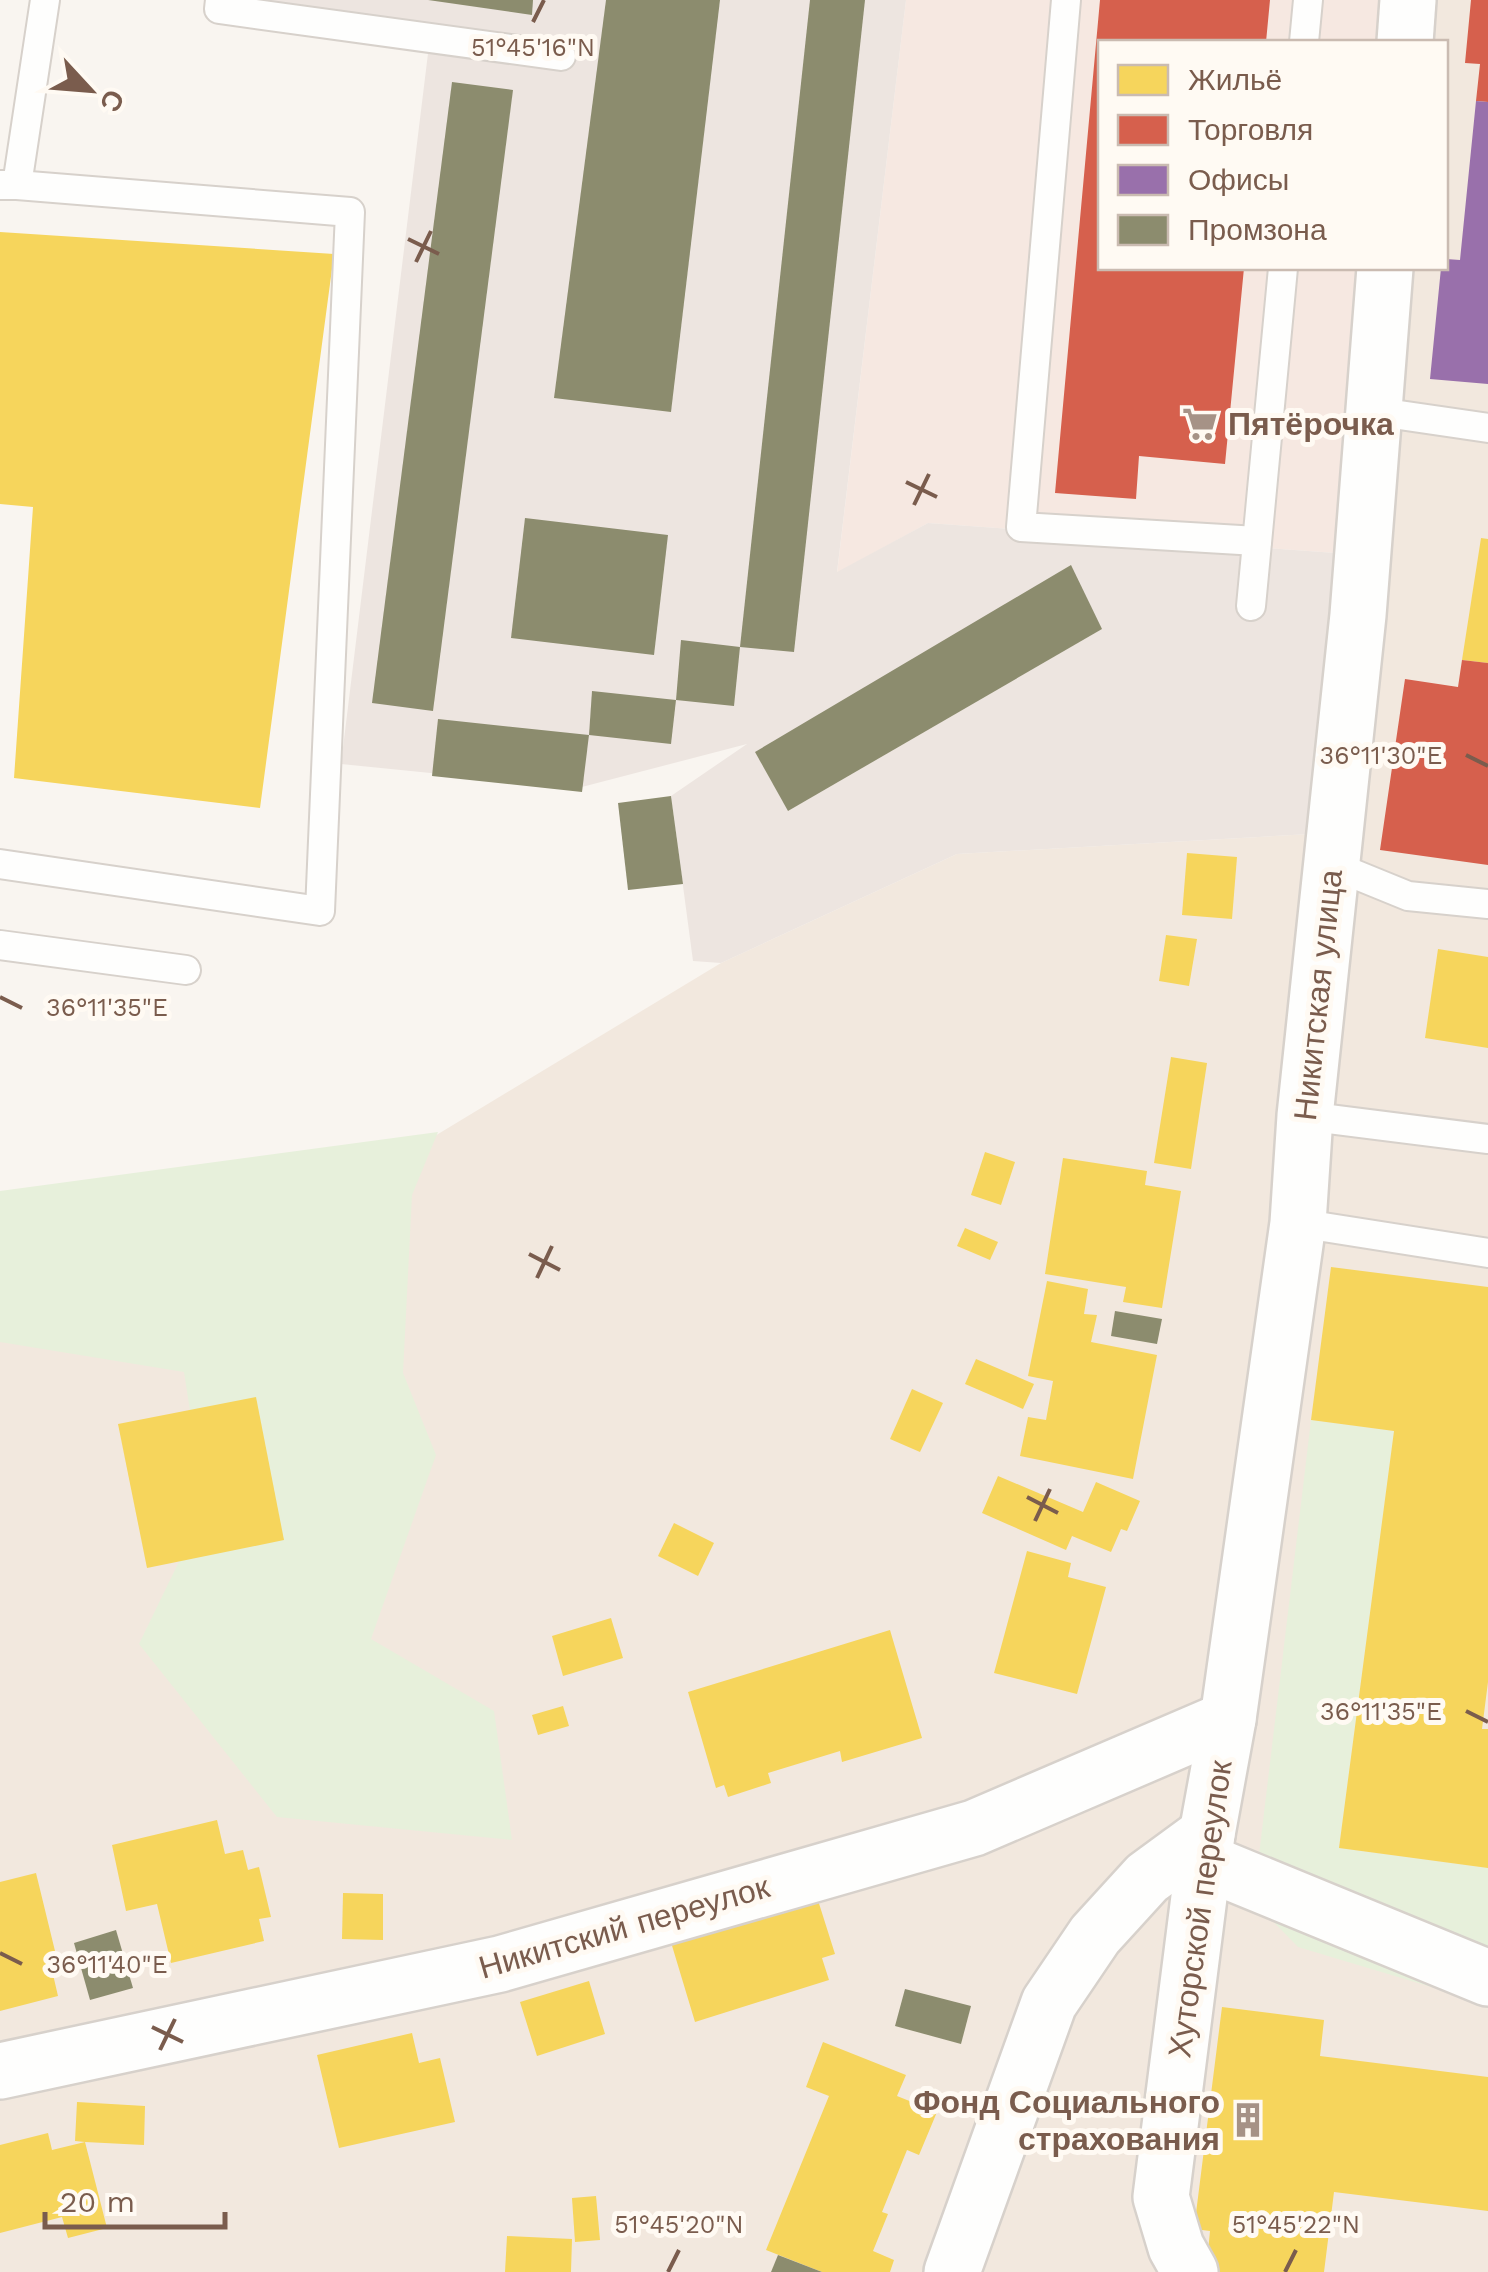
<svg xmlns="http://www.w3.org/2000/svg" width="1488" height="2272" viewBox="0 0 1488 2272" font-family="'Work Sans',sans-serif">
	<style>
		.residential { fill: #f2e8de }
		.commercial { fill: #f6e8e1 }
		.industrial { fill: #ede5e0 }
		.green { fill: #e7f0db }
		.homes { fill: #f6d55c }
		.shops { fill: #d6604d }
		.offices { fill: #9970ab }
		.industry { fill: #8c8c6e }
		.lines { fill: none; stroke-linecap: round; stroke-linejoin: round }
		.lane-casing { stroke: #d7d1cb; stroke-width: 32 }
		.street-casing { stroke: #d7d1cb; stroke-width: 60 }
		.lane { stroke: #fefefd; stroke-width: 28 }
		.street { stroke: #fefefd; stroke-width: 55 }
		.ticks { fill: none; stroke: #7a5c4d; stroke-width: 4 }
		.labels { text-anchor: middle; stroke-width: 10; stroke-linejoin: round; paint-order: stroke }
		.poi-label { font-size: 32px; font-weight: bold; fill: #7a5c4d; stroke: #fffaf3; text-anchor: start }
		.street-label { font-size: 32px; fill: #7a5c4d; stroke: #fffaf3 }
		.ticks-label { font-size: 25px; text-anchor: middle; fill: #7a5c4d; stroke: #fffaf3; stroke-width: 10; stroke-linejoin: round; paint-order: stroke }
	</style>
	<rect width="100%" height="100%" fill="#f9f5f0"/>
	<path class="residential" d="M1433,0H1488V2272H0V1310L410,1151L721,963L957,854L1345,832L1406,268H1446V42H1428Z"/>
	<path class="commercial" d="M906,0H1433L1428,42H1100V268H1406L1377,556L928,523L837,573Z"/>
	<path class="industrial" d="M259,0H906L837,572L928,523L1377,556L1346,832L957,854L721,963L693,961L671,796L747,744L578,788L341,764L431,29Z"/>
	<g class="green">
		<path d="M438,1132L412,1195L403,1373L436,1455L371,1639L494,1711L512,1840L277,1817L139,1644L205,1508L184,1372L0,1342V1191Z"/>
		<path d="M1311,1420L1394,1431L1339,1848L1488,1868V2004L1298,1947L1264,1912L1259,1855Z"/>
	</g>
	<g class="homes">
		<path d="M0,232L334,254L260,808L14,778L33,507L0,504Z"/>
		<path d="M1481,538L1488,539V663L1462,660Z"/>
		<path d="M1187,853L1237,857L1232,919L1182,915Z"/>
		<path d="M1166,935L1197,939L1189,986L1159,981Z"/>
		<path d="M1438,949L1488,957V1048L1425,1038Z"/>
		<path d="M1171,1057L1207,1063L1191,1169L1154,1163Z"/>
		<path d="M985,1152L1015,1162L1001,1205L971,1195Z"/>
		<path d="M1063,1158L1147,1171L1145,1185L1181,1191L1162,1308L1123,1302L1126,1287L1045,1274Z"/>
		<path d="M965,1228L998,1242L990,1260L957,1246Z"/>
		<path d="M1331,1267L1488,1287V1682L1482,1729H1488V1868L1339,1848L1394,1431L1311,1420Z"/>
		<path d="M1047,1281L1088,1289L1084,1314L1097,1315L1091,1342L1157,1355L1133,1479L1020,1456L1028,1417L1046,1420L1053,1381L1028,1376Z"/>
		<path d="M976,1359L1034,1384L1023,1409L965,1384Z"/>
		<path d="M912,1389L943,1403L920,1452L890,1439Z"/>
		<path d="M256,1397L284,1540L147,1568L118,1424Z"/>
		<path d="M998,1476L1083,1512L1096,1482L1140,1501L1127,1531L1121,1529L1111,1552L1072,1536L1066,1550L982,1513Z"/>
		<path d="M674,1523L714,1543L698,1576L658,1556Z"/>
		<path d="M1027,1551L1071,1563L1068,1577L1106,1587L1077,1694L994,1673Z"/>
		<path d="M611,1618L623,1658L563,1676L552,1636Z"/>
		<path d="M890,1630L922,1738L842,1762L840,1751L768,1773L771,1783L728,1797L724,1785L716,1788L688,1692Z"/>
		<path d="M563,1706L569,1726L538,1735L532,1715Z"/>
		<path d="M217,1820L225,1854L243,1850L248,1870L259,1867L271,1917L259,1919L264,1941L171,1963L157,1904L126,1911L112,1845Z"/>
		<path d="M36,1873L55,1951L48,1953L58,1996L0,2011V1882Z"/>
		<path d="M343,1893L383,1894V1940L342,1939Z"/>
		<path d="M816,1894L835,1954L822,1958L829,1980L695,2022L670,1939Z"/>
		<path d="M589,1981L605,2034L537,2056L520,2002Z"/>
		<path d="M1222,2007L1324,2020L1320,2056L1488,2077V2211L1334,2192L1324,2272H1206L1210,2231L1194,2229Z"/>
		<path d="M412,2033L419,2063L440,2058L455,2122L339,2148L317,2055Z"/>
		<path d="M823,2042L906,2075L897,2096L937,2112L919,2155L907,2150L882,2212L888,2214L873,2251L894,2260L890,2272H822L766,2250L829,2096L806,2087Z"/>
		<path d="M77,2102L145,2106L144,2145L85,2142L107,2228L68,2238L62,2217L0,2233V2145L48,2133L52,2150L85,2142L75,2141Z"/>
		<path d="M596,2196L600,2240L575,2242L572,2198Z"/>
		<path d="M507,2236L572,2239L571,2272H505Z"/>
	</g>
	<g class="shops">
		<path d="M1100,0H1270L1266,42H1100V268H1244L1225,464L1139,456L1136,499L1055,493Z"/>
		<path d="M1471,0H1488V102L1476,101L1480,64L1465,63Z"/>
		<path d="M1462,660L1488,663V865L1380,850L1405,679L1458,687Z"/>
	</g>
	<path class="offices" d="M1476,101L1488,102V384L1430,379L1441,268H1446V259L1460,260Z"/>
	<g class="industry">
		<path d="M428,0H533L532,15Z"/>
		<path d="M606,0H720L671,412L554,398Z"/>
		<path d="M810,0H865L794,652L740,647Z"/>
		<path d="M452,82L513,90L433,711L372,703Z"/>
		<path d="M525,518L668,535L654,655L511,638Z"/>
		<path d="M1071,565L1102,629L788,811L755,752Z"/>
		<path d="M681,640L740,647L734,706L676,700Z"/>
		<path d="M592,691L676,700L671,744L589,735Z"/>
		<path d="M438,719L589,735L582,792L432,776Z"/>
		<path d="M671,796L683,884L628,890L618,803Z"/>
		<path d="M1115,1311L1162,1319L1157,1344L1111,1336Z"/>
		<path d="M116,1930L133,1988L90,2000L74,1943Z"/>
		<path d="M905,1989L971,2006L961,2044L895,2026Z"/>
		<path d="M778,2255L822,2272H771Z"/>
	</g>
	<g class="lines">
		<defs>
			<g id="lane">
				<path d="M220,0L219,9L561,56"/>
				<path d="M1066,0L1021,527L1257,541"/>
				<path d="M1304,42L1308,0"/>
				<path d="M0,185H17L45,0"/>
				<path d="M1372,411L1488,428"/>
				<path d="M1251,606L1283,268"/>
				<path d="M0,864L320,911L350,212L17,185"/>
				<path d="M1332,865L1408,896L1488,904"/>
				<path d="M0,945L186,970"/>
				<path d="M1305,1116L1488,1139"/>
				<path d="M1298,1223L1488,1253"/>
			</g>
			<g id="street">
				<path d="M1405,42L1408,0"/>
				<path d="M1203,1861L1488,1978"/>
				<path d="M0,2071L500,1964L974,1828L1228,1719"/>
				<path d="M952,2272L1049,2003L1095,1935L1147,1878L1207,1834"/>
				<path d="M1190,2272L1176,2247L1161,2197L1207,1834L1228,1719L1298,1223L1305,1116L1358,615L1385,268"/>
			</g>
		</defs>
		<use href="#lane" class="lane-casing"/>
		<use href="#street" class="street-casing"/>
		<use href="#lane" class="lane"/>
		<use href="#street" class="street"/>
	</g>
	<path class="ticks" d="M533,22L544,0M408,239L439,254M416,262L431,231M906,482L937,497M914,505L929,474M1466,755L1488,766M0,997L22,1008M529,1254L560,1270M537,1278L552,1246M1027,1497L1058,1513M1035,1521L1050,1489M1466,1711L1488,1722M0,1953L22,1964M152,2027L183,2042M160,2050L175,2019M668,2272L679,2250M1285,2272L1296,2250"/>
	<defs>
		<symbol id="supermarket-bare" viewBox="-9 -9 18 18"><path d="M-6-5.5h2.5l.6 2H6L4.5 2H-2.5L-4.4-4H-6ZM-1.5 3.2a1.3 1.3 0 1 0 .1 0ZM3 3.2a1.3 1.3 0 1 0 .1 0Z" fill="#a69286" stroke="#fffaf3" stroke-width="2.5" paint-order="stroke"/></symbol>
		<symbol id="building-bare" viewBox="-9 -9 18 18"><path d="M-4-6H4V6H1V3H-1V6H-4ZM-2.5-4.3h1.7v1.8h-1.7ZM.8-4.3h1.7v1.8H.8ZM-2.5-1h1.7V.8h-1.7ZM.8-1h1.7V.8H.8Z" fill="#a69286" stroke="#fffaf3" stroke-width="2.5" paint-order="stroke"/></symbol>
	</defs>
	<g fill-rule="evenodd">
		<use href="#supermarket-bare" x="1175" y="399" width="50" height="50"/>
		<use href="#building-bare" x="1223" y="2095" width="50" height="50"/>
	</g>
	<g class="labels">
		<g class="poi-label">
			<text x="1228" y="435">Пятёрочка</text>
			<text x="1220" y="2113" text-anchor="end">Фонд Социального<tspan x="1220" dy="37">страхования</tspan></text>
		</g>
		<g class="street-label">
			<text transform="translate(1318 995) rotate(-84)" y="11">Никитская улица</text>
			<text transform="translate(1200 1909) rotate(-82)" y="11">Хуторской переулок</text>
			<text transform="translate(624 1927) rotate(-16)" y="11">Никитский переулок</text>
		</g>
	</g>
	<g class="ticks-label">
		<text x="533" y="56">51°45'16"N</text>
		<text x="1381" y="764">36°11'30"E</text>
		<text x="107" y="1016">36°11'35"E</text>
		<text x="1381" y="1720">36°11'35"E</text>
		<text x="107" y="1973">36°11'40"E</text>
		<text x="679" y="2233">51°45'20"N</text>
		<text x="1296" y="2233">51°45'22"N</text>
	</g>
	<rect x="1098" y="40" width="350" height="230" fill="#fffaf3" stroke="#cabbb1" stroke-width="2.5"/>
	<rect x="1118" y="65" width="50" height="30" fill="#f6d55c" stroke="#cabbb1" stroke-width="2.5"/>
	<text x="1188" y="90" font-size="30" fill="#7a5c4d">Жильё</text>
	<rect x="1118" y="115" width="50" height="30" fill="#d6604d" stroke="#cabbb1" stroke-width="2.5"/>
	<text x="1188" y="140" font-size="30" fill="#7a5c4d">Торговля</text>
	<rect x="1118" y="165" width="50" height="30" fill="#9970ab" stroke="#cabbb1" stroke-width="2.5"/>
	<text x="1188" y="190" font-size="30" fill="#7a5c4d">Офисы</text>
	<rect x="1118" y="215" width="50" height="30" fill="#8c8c6e" stroke="#cabbb1" stroke-width="2.5"/>
	<text x="1188" y="240" font-size="30" fill="#7a5c4d">Промзона</text>
	<g transform="translate(90 90) rotate(116)" stroke="#fffaf3" stroke-width="8" paint-order="stroke">
	<path d="M0-8L18 38L0 25L-18 38Z" fill="#7a5c4d"/>
	<text y="-15" font-size="28" font-weight="bold" text-anchor="middle" fill="#7a5c4d">С</text>
	</g>
	<path d="M45 2212v15h180v-15" fill="none" stroke="#7a5c4d" stroke-width="5"/>
	<text x="60" y="2212" font-size="30" fill="#7a5c4d" stroke="#fffaf3" stroke-width="8" paint-order="stroke">20 m</text>
</svg>
